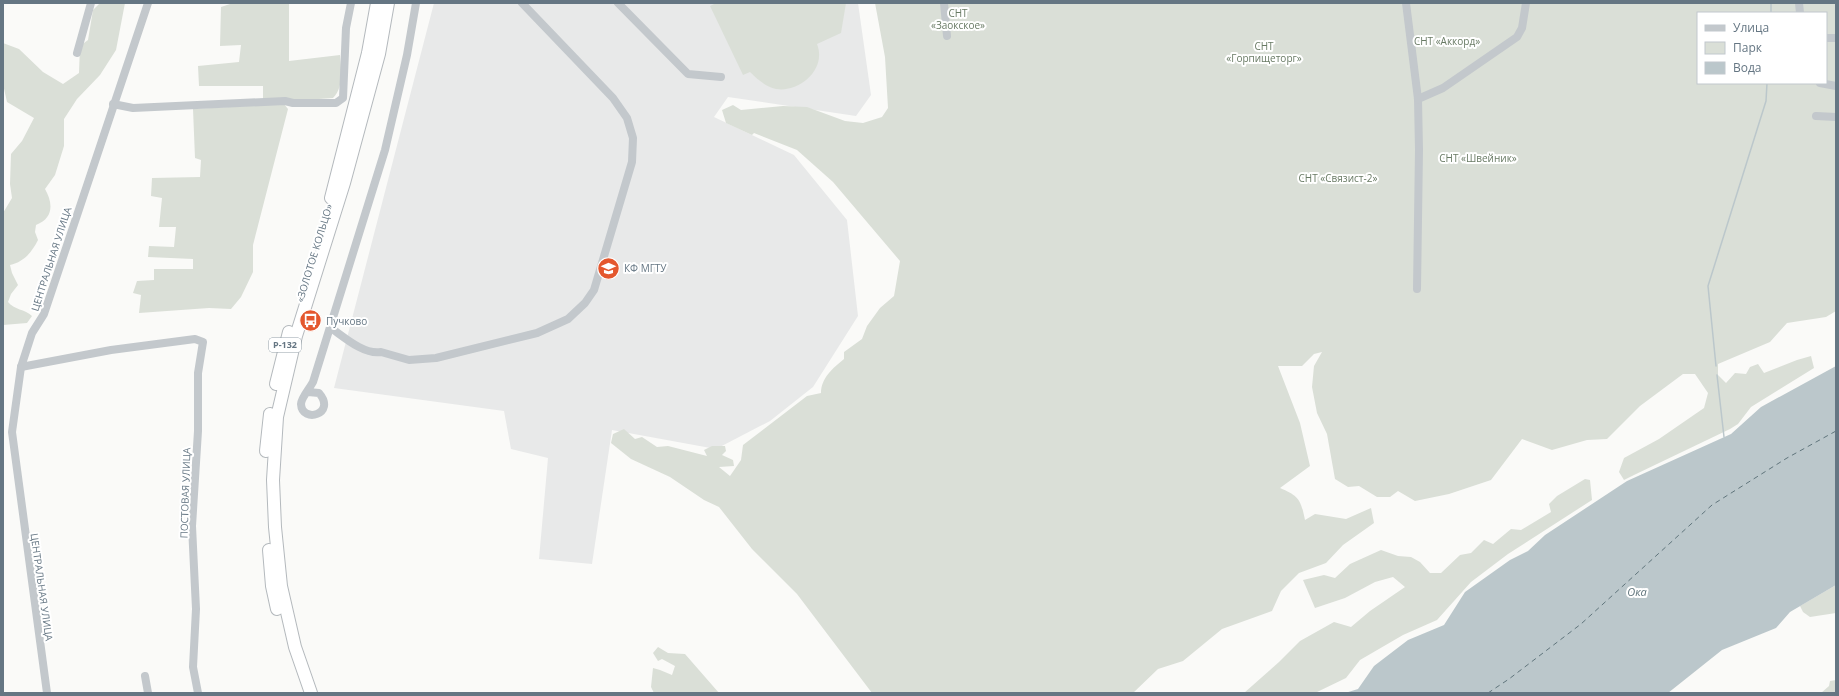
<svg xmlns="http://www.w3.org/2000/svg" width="1839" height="696" viewBox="0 0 1839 696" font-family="'Open Sans',sans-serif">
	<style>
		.built { fill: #e8e9e9 }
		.green { fill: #dadfd7; fill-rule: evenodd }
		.water { fill: #bbc7cb }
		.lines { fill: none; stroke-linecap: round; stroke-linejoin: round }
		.stream { stroke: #bbc7cb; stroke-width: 1.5 }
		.ferry { stroke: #60757c; stroke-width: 1; stroke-dasharray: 5 4; stroke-linecap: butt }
		.highway-casing { stroke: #b4b9bd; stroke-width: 14 }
		.minor { stroke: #c3c8cc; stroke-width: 8 }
		.highway { stroke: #fff; stroke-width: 12 }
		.labels { text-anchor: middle; stroke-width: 4; stroke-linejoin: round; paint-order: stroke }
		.shield { fill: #fff; stroke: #939fa8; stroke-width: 1 }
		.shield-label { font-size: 9px; font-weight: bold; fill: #657683 }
		.park-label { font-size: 10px; fill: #687a64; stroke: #fff }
		.street-label { font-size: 10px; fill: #657683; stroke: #fff }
		.poi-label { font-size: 10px; fill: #657683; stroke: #fff; text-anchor: start }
		.water-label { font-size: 11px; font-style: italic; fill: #60757c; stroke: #fff }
	</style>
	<rect width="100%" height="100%" fill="#fafaf8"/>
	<path class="built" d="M434,3H858L871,95L856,116L728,97L714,117L794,155L847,220L858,316L813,387L770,421L716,449L612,430L592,564L539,559L548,458L511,449L504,411L334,388Z"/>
	<g class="green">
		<path d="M100,3H125L116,50L100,75L77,99L64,119V146L55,175L45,189C53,203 54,218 36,225L35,232L38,240C32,252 24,262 10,265L12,273L18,285L11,294L8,302C14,310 25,309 32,316L27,323L3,325V213L12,198L10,184L11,154L22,141L34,118L7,102L3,84V43L19,49L43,72L63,84L79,73L80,46L88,40L93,10Z"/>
		<path d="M233,3H289V61L340,55C341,69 344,87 333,98L291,101L263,99V86H199L198,66L239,62L241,45L220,46L221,7Z"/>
		<path d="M716,3H846L841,33L817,44C827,69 800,93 776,89C766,87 757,79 750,72L743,75L710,6Z"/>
		<path d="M875,3H1836V311L1826,317L1787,323L1770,342L1718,364V375L1726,383L1735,373L1746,374L1750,367L1758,364L1764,373L1797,360L1811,356L1814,368L1751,407L1738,424L1730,429L1634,475L1624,480L1619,472L1624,458L1659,439L1704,408L1708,393L1695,374H1683L1640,406L1607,439L1587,440L1552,450L1522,439L1491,480L1449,494L1415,501L1398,491L1390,497H1377L1359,486L1348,487L1335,479L1327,434L1317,413L1312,387L1314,366L1322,352L1314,354L1302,366H1278L1300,423L1310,466L1280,488C1299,496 1301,500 1305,520L1315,514L1346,519L1371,508L1374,523L1343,545L1326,563L1299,573L1281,591L1272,611L1222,629L1183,661L1158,669L1133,693H872L797,594L752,549L719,507L704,500L670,477L631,459L611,443L613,434L624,429L635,439L642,437L657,447L668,446L707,456L704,450L712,446H725L726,451L722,455L733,460L734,466L719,467L730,476L741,460L743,445L807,396L821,393C821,378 833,368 844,359V352L862,339L867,326L880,308L894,296L900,261L833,182L797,150L754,133L752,135L726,123L722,110L733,105L741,110L783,106L807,107L845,121L863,123L882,117L888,108L885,57ZM1698,13H1826V83H1698Z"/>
		<path d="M284,104L288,109L253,245V272L241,297L231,309L209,308L139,313L141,295L133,293L137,281L154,280V269H193V259L148,257L149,246L174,247L176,227H159L162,198L151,196L152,178L200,177L201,160L195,158L193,109Z"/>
		<path d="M1585,479L1590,480L1592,500L1508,554L1471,582L1437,620L1403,635L1360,660L1346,678L1315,693H1244L1279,662L1300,641L1334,622L1351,627L1370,611L1405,587L1393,577L1375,582L1345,598L1315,608L1303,580L1324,575L1335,578L1350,564L1381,550L1398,556L1411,557L1420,562L1430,573H1441L1460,555L1471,553L1484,540L1493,544L1511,529L1521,530L1551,512L1549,504L1557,496Z"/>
		<path d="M1836,585V613L1810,617L1803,612L1800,606Z"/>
		<path d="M658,647L668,653L685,654L719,693H654L651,687L653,668L660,670L672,675L675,666L662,659L658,661L653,653Z"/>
		<path d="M1836,680V693H1821L1829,686L1830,681Z"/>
	</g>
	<path class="water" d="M1836,366V585L1790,612L1776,628L1722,650L1668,693H1345L1358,689L1374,666L1408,640L1444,625L1465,592L1510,560L1528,551L1545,535L1627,481L1731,434L1761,407Z"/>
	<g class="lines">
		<g class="stream">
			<path d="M1771,13V3"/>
			<path d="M1716,366L1708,286L1766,101L1767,83"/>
			<path d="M1717,375L1724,437"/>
		</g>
		<path class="ferry" d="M1488,693L1509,679L1581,624L1712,505L1787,458L1836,431"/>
		<defs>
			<g id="highway">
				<path d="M331,198L368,53L377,3"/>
				<path d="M276,384L289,332"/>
				<path d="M266,451L270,414"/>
				<path d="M269,550L272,586L277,609"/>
				<path d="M311,693L295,647L281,586L275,527L273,480L277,417L296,336L344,183L379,54L388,3"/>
			</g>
		</defs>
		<use href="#highway" class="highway-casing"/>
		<g class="minor">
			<path d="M618,3L688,74L721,77"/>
			<path d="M944,3L947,36"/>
			<path d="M1406,3L1418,99L1419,150L1417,289"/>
			<path d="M1799,3L1800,13"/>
			<path d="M1826,38H1836"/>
			<path d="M77,53L91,3"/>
			<path d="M1820,83L1836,86"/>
			<path d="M1418,99L1443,88L1517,37L1522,28L1526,3"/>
			<path d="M113,104L133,108L285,101L293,103H336L343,98L346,28L351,3"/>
			<path d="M1816,116L1836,117"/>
			<path d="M331,328C344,337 364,355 381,352L409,360L436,358L537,333L568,319L585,303L594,290L632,162L633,138L627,118L613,98L522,3"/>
			<path d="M21,367L111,350L195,339L203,342L198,373V431L192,526L196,609L193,667L198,693"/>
			<path d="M308,392L319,393C337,414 302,424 301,404C301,398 310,388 313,382L385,150L407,55L416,3"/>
			<path d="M145,676L148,693"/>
			<path d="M47,693L12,432L21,367L32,333L44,314L148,3"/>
		</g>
		<use href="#highway" class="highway"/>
	</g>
	<defs>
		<symbol id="university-disc" viewBox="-11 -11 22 22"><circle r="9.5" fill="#e4572e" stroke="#fff"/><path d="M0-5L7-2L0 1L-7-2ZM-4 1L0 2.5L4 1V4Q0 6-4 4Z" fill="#fff"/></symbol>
		<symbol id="bus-disc" viewBox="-11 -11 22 22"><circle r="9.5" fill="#e4572e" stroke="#fff"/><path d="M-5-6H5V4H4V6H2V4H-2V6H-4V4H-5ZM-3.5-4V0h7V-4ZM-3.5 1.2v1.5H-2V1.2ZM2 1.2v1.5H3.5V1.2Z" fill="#fff"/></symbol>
	</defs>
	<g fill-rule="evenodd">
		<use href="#university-disc" x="596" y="256" width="25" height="25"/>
		<use href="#bus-disc" x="298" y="308" width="25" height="25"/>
	</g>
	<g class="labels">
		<rect class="shield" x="269" y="338" width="32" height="14" rx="3"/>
		<g class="shield-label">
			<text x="285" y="348">Р-132</text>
		</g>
		<g class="park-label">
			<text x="958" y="17">СНТ<tspan x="958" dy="12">«Заокское»</tspan></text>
			<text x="1447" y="45">СНТ «Аккорд»</text>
			<text x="1264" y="50">СНТ<tspan x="1264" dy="12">«Горпищеторг»</tspan></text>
			<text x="1478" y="162">СНТ «Швейник»</text>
			<text x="1338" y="182">СНТ «Связист-2»</text>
		</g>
		<g class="street-label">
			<text transform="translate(314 253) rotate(-73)" y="4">«ЗОЛОТОЕ КОЛЬЦО»</text>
			<text transform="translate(51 259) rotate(-72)" y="4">ЦЕНТРАЛЬНАЯ УЛИЦА</text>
			<text transform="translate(185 493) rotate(-88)" y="4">ПОСТОВАЯ УЛИЦА</text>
			<text transform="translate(42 587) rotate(82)" y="4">ЦЕНТРАЛЬНАЯ УЛИЦА</text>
		</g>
		<g class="poi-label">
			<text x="624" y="272">КФ МГТУ</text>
			<text x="326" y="325">Пучково</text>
		</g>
		<g class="water-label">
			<text x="1637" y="596">Ока</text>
		</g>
	</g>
	<rect width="1839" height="696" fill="none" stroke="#657683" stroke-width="8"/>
	<rect x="1697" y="12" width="130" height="72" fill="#ffffff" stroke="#c1c8cd"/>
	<rect x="1705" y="25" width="20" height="6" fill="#c3c8cc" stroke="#c1c8cd"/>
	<text x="1733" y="32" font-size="12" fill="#657683">Улица</text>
	<rect x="1705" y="42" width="20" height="12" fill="#dadfd7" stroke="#c1c8cd"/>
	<text x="1733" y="52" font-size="12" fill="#657683">Парк</text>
	<rect x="1705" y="62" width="20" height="12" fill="#bbc7cb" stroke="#c1c8cd"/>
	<text x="1733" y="72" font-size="12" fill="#657683">Вода</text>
</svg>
